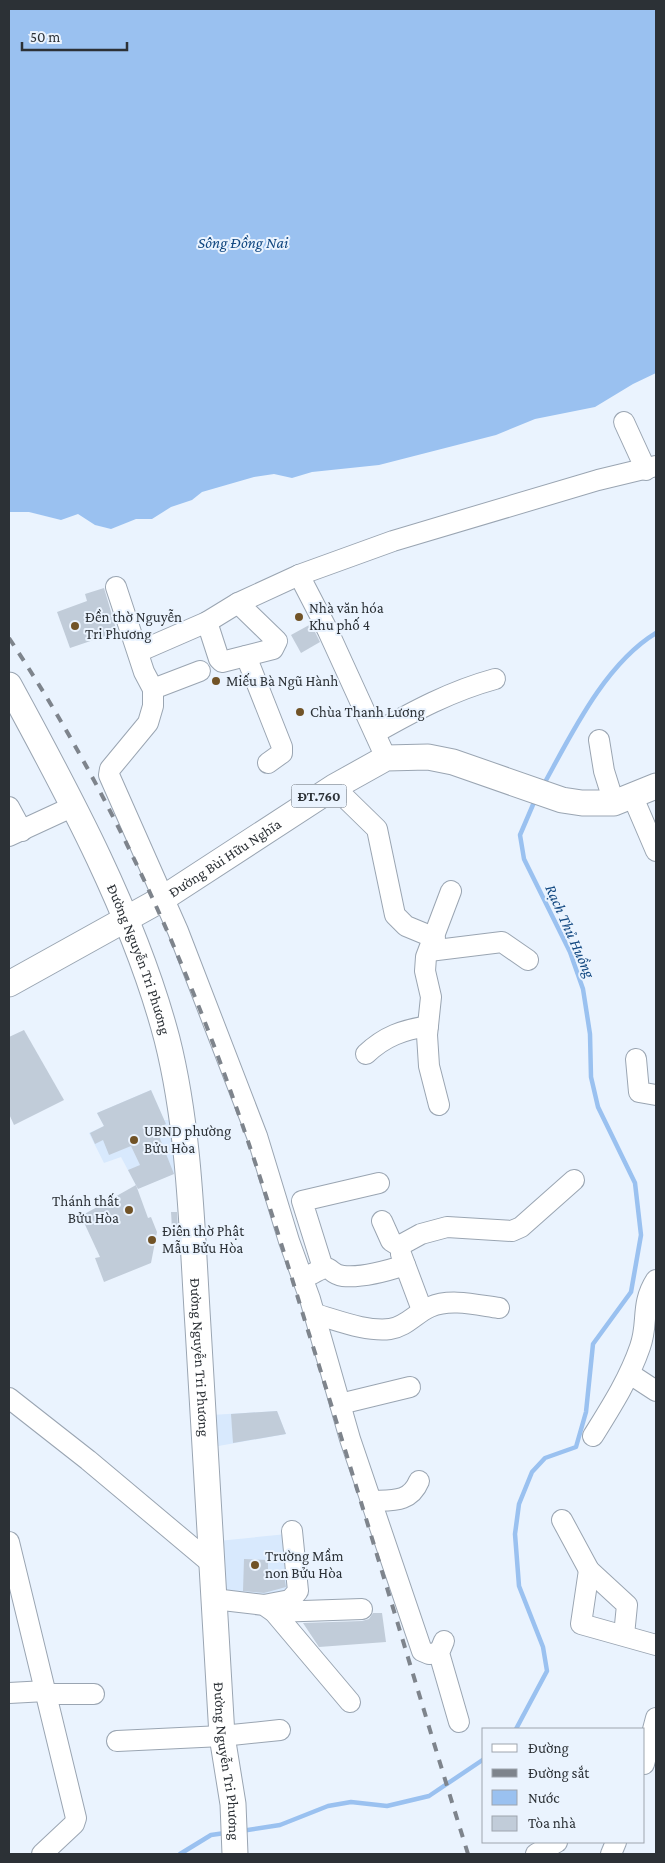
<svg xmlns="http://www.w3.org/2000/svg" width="665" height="1863" viewBox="0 0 665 1863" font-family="'Crimson Pro',serif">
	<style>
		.built { fill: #d8e9fd }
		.water { fill: #9ac1f0 }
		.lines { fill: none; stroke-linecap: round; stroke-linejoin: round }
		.stream { stroke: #9ac1f0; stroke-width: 4.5 }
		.building { fill: #c1ccd9 }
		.minor-casing { stroke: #9aa5b2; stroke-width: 22 }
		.major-casing { stroke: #9aa5b2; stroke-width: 27 }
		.minor { stroke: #fff; stroke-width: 20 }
		.major { stroke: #fff; stroke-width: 25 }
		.rail { stroke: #7e848c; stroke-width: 4; stroke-dasharray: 9 9; stroke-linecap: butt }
		.poi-dot { fill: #715327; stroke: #eaf3fe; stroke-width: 2 }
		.labels { text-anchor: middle; stroke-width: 4; stroke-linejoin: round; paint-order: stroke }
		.shield { fill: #eaf3fe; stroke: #656b72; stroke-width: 1 }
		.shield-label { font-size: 14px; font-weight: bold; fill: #2c3136 }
		.poi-label { font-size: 15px; fill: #2c3136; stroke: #eaf3fe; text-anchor: start }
		.street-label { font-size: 15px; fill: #2c3136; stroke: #eaf3fe }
		.water-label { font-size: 16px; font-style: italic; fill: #124881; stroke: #eaf3fe }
	</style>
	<rect width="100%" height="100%" fill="#eaf3fe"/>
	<g class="built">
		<path d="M151,1090L164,1120H173L178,1172L144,1186L136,1185L121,1157L104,1163L89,1133L104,1126L97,1113Z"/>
		<path d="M277,1411L286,1434L213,1447L211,1415Z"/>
		<path d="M287,1534L288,1595H221L218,1541Z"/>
	</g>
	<path class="water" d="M9,9H656V373L633,384L595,407L535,419L496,435L379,465L312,472L292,478L274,474L254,477L202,492L192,500L171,507L152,519H136L111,529L95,525L78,514L61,520L29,512H9Z"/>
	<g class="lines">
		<g class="stream">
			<path d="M544,784C572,733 605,664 656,633"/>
			<path d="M516,1729L547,1671L543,1647L519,1586L515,1534L519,1504L532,1472L545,1458L576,1447L586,1412L593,1344L631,1292L641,1235L635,1183L598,1107L591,1077L590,1034L583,989L570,952L524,859L520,835L535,800"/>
			<path d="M241,1831L280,1825L328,1806L351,1802L387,1806L429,1796L484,1759"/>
			<path d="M180,1854L211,1835L225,1833"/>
		</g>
	</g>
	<g class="building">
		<path d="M104,588L117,632L70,648L57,612L87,601L85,594Z"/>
		<path d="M311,624L320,642L301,653L291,635Z"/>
		<path d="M24,1030L64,1100L14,1125L9,1114V1037Z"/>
		<path d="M151,1090L166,1124L162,1126L166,1133L159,1136L174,1174L138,1189L128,1170L140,1165L131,1146L109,1155L103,1140L95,1144L90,1133L104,1126L97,1113Z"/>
		<path d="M136,1185L148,1218L151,1217L157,1232L151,1263L104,1282L95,1258L100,1257L81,1216Z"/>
		<path d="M171,1212H177L178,1229H172Z"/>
		<path d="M277,1411L286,1434L233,1443L231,1414Z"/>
		<path d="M244,1559L268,1560V1575H284L286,1587L264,1593L243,1591Z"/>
		<path d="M373,1613H382L386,1642L319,1647L303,1623L362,1621L369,1619Z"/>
	</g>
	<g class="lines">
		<defs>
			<g id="minor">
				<path d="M624,422L646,470"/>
				<path d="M299,575L328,631L386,758"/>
				<path d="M116,587L144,672L153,689V706L148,723L110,769L109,775L178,931L257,1136L289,1241L310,1299L350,1439L422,1651L429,1654L439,1653"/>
				<path d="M207,622L219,659L222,662L273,649L277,641L238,603"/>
				<path d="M138,652L207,622L238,603L299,575L393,541L598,480L656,466"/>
				<path d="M246,656L282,747V753L268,763"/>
				<path d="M153,689L200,671"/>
				<path d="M375,733C414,711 451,691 495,679"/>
				<path d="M599,740L604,771L614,803"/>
				<path d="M334,787L377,829L395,915L406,926L435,938"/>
				<path d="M632,795L656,851"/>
				<path d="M9,807L22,831"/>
				<path d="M9,836L74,806"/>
				<path d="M429,951L502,942L528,960"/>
				<path d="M366,1054C385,1036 403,1030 428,1026"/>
				<path d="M636,1059L639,1092L656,1095"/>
				<path d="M439,1105L429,1066L427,1035L431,997L425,971L426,957L451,891"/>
				<path d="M382,1221L391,1241L399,1246L421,1234L447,1227L512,1231L521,1227L574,1180"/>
				<path d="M401,1254L422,1310"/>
				<path d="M323,1268L302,1201L379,1183"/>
				<path d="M312,1274C335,1261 326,1274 343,1276C363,1278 387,1271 405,1265"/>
				<path d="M315,1314C337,1320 366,1332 390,1329C406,1327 416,1313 430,1307C450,1298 477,1305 499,1308"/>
				<path d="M630,1374L656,1391"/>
				<path d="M9,1398L88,1460L212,1564"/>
				<path d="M340,1404L410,1387"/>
				<path d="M593,1436C611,1407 629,1379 640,1347C649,1322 640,1305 656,1280"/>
				<path d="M371,1501C392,1500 410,1503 419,1481"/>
				<path d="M562,1520L589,1570L627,1605L624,1635"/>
				<path d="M9,1542L76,1818L74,1824L42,1854"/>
				<path d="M589,1570L581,1624L656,1645"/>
				<path d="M214,1599L264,1605L274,1612L350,1702"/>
				<path d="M264,1605L290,1600L298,1591L292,1531"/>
				<path d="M274,1612L362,1609"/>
				<path d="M444,1641L439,1653L459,1722"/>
				<path d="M9,1693L46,1691"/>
				<path d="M47,1694H94"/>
				<path d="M117,1741L222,1736L280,1730"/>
				<path d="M644,1764L656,1718"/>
				<path d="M536,1854L557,1842"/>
				<path d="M611,1854L616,1842"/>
			</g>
			<g id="major">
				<path id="s1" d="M9,685C69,795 135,917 167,1039C190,1130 192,1233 198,1327C206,1463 214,1600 222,1736L233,1804L235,1854"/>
				<path id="s2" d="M9,984L162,899L334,787L386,758L428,757L453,762L562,800L582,803H614L656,786"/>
			</g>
		</defs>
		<use href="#minor" class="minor-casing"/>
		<use href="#major" class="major-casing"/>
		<use href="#minor" class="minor"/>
		<use href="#major" class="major"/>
		<path class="rail" d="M9,638C80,745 139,861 188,980C234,1091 270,1206 305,1321C361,1498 413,1677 468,1854"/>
	</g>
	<g class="poi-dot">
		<circle cx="299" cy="617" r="5"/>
		<circle cx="75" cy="626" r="5"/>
		<circle cx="216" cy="681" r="5"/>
		<circle cx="300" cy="712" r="5"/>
		<circle cx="134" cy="1140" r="5"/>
		<circle cx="129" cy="1210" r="5"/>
		<circle cx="152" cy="1240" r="5"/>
		<circle cx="255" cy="1565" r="5"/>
	</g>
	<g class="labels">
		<rect class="shield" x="291.5" y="784.5" width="55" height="23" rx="4"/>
		<g class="shield-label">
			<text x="319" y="801">ĐT.760</text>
		</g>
		<g class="poi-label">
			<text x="309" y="613">Nhà văn hóa<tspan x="309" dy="17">Khu phố 4</tspan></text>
			<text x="85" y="622">Đền thờ Nguyễn<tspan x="85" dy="17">Tri Phương</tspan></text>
			<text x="226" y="686">Miếu Bà Ngũ Hành</text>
			<text x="310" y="717">Chùa Thanh Lương</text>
			<text x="144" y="1136">UBND phường<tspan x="144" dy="17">Bửu Hòa</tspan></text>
			<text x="119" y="1206" text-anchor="end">Thánh thất<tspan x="119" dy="17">Bửu Hòa</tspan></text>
			<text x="162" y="1236">Điện thờ Phật<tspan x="162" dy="17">Mẫu Bửu Hòa</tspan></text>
			<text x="265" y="1561">Trường Mầm<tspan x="265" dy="17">non Bửu Hòa</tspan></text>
		</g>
		<g class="street-label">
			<text dy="5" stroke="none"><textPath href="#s2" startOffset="250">Đường Bùi Hữu Nghĩa</textPath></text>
			<text dy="5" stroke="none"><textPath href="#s1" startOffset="304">Đường Nguyễn Tri Phương</textPath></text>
			<text dy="5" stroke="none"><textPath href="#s1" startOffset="709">Đường Nguyễn Tri Phương</textPath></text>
			<text dy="5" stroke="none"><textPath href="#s1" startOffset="1114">Đường Nguyễn Tri Phương</textPath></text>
		</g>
		<g class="water-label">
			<text x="243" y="248">Sông Đồng Nai</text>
			<text transform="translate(571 931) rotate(66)" y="6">Rạch Thủ Huồng</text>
		</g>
	</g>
	<rect width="665" height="1863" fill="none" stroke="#2c3136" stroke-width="20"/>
	<rect x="482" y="1728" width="162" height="115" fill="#eaf3fe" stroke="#9ea5ae"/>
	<rect x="492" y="1744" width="25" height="8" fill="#ffffff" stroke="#9ea5ae"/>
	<text x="528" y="1753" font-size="15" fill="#2c3136">Đường</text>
	<rect x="492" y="1769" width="25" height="8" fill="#7e848c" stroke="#9ea5ae"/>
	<text x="528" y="1778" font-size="15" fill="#2c3136">Đường sắt</text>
	<rect x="492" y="1790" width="25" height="15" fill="#9ac1f0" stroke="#9ea5ae"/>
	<text x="528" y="1803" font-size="15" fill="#2c3136">Nước</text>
	<rect x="492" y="1816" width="25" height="15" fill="#c1ccd9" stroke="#9ea5ae"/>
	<text x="528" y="1828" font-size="15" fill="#2c3136">Tòa nhà</text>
	<path d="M22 42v8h105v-8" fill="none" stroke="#2c3136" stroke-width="2.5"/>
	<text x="30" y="42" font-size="15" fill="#2c3136" stroke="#eaf3fe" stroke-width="4" paint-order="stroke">50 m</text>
</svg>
